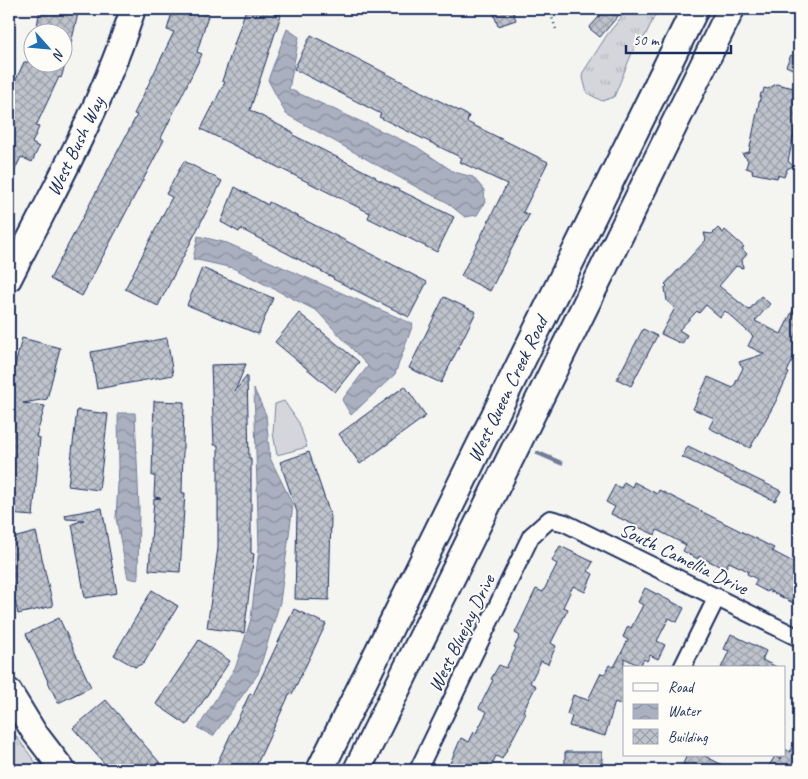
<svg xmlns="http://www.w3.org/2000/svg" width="808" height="779" viewBox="0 0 808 779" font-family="Caveat,sans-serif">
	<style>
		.grass { fill: url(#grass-tufts); stroke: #78829c }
		.park { fill: #d4d6db; stroke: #78829c }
		.water { fill: url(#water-waves); stroke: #717c98 }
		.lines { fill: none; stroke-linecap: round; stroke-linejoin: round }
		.stream { stroke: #717c98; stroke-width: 4.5 }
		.building { fill: url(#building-cross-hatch); stroke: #1b2f5e }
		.street-casing { stroke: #1b2f5e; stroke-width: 20 }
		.secondary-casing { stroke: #1b2f5e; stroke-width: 28 }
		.primary-casing { stroke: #1b2f5e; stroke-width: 30 }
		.path { stroke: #1b2f5e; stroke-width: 2.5; stroke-dasharray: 1 4; stroke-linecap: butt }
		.street { stroke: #fdfcf7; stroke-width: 16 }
		.secondary { stroke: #fdfcf7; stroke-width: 24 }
		.primary { stroke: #fdfcf7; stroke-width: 26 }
		.labels { text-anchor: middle; stroke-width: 4; stroke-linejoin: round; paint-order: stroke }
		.street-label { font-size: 20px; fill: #1b2f5e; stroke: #fdfcf7 }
	</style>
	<defs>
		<pattern id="grass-tufts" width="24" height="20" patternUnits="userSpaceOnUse" patternTransform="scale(1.25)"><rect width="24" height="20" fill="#d4d6db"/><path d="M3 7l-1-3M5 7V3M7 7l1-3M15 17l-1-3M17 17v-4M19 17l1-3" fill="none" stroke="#b5b8be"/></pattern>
		<pattern id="water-waves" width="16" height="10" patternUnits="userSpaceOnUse" patternTransform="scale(1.25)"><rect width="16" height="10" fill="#aab0bf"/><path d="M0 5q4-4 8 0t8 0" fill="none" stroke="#8a909e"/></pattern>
		<pattern id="building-cross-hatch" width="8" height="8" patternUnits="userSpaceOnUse" patternTransform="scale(1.25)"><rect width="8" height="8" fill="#bfc3cc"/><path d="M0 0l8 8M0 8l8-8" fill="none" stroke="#9a9fa9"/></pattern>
	</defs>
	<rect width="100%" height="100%" fill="#f4f4f1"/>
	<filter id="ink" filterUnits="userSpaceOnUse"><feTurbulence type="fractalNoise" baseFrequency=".02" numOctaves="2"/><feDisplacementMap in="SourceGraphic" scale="10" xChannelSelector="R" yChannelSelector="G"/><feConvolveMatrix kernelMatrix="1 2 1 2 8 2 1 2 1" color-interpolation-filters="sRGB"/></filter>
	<g filter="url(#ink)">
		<g class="grass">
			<path d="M628,9H658L645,36L634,48L614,97L602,101L587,93L582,74L607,35Z"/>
			<path d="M13,732L41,770H9V735Z"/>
		</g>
		<path class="park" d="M284,401L299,423L307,447L277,455L273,433L275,404Z"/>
		<g class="water">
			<path d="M287,29L299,37L289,89L417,147L454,172L473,177L484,190L485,202L477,215L465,217L445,201L420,189L286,114L268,80Z"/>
			<path d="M198,236L227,243L413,324L395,374L351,415L342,400L368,366L317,311L233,268L193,259Z"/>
			<path d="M254,389L266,415L270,458L293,505L280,602L258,674L213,736L198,728L236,666L251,619L259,548Z"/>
			<path d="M118,413H135L139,508L138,580L128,578L116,518L119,467Z"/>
		</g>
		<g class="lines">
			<path class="stream" d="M538,453L561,463"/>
		</g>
		<g class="building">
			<path d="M40,9H79L67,61L62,60V31L37,26Z"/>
			<path d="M173,9H210L197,52L202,54L161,138L164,140L82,296L50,279L137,115L134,114L174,32L167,30Z"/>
			<path d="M246,9H261L281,15L250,110L294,133L293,135L376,177L375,178L454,217L437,252L368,218L370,213L201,129L225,82L222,81Z"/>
			<path d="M492,9H512L516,20L498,26Z"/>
			<path d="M606,9H624L600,37L589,28Z"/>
			<path d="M311,35L469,116L467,122L548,162L523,212L529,215L490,291L461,276L507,184L460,162L462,158L379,117L381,114L294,69Z"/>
			<path d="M791,55L799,59V72L786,66Z"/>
			<path d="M24,62H66L61,78L59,77L36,126L39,127L32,143L39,147L32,162L21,157L9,182V95Z"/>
			<path d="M776,84L799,89V112L788,161L793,166L787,169L784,177L778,175L777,178L752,173L753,170L746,168L748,160L742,154L749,152L761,93H763L764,88L768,89Z"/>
			<path d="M184,161L222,181L158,306L125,289L172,197L166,194Z"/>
			<path d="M235,187L268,205L269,202L427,282L409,317L333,279L334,278L241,229L239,232L221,222Z"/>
			<path d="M718,228L723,233L725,230L744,247L742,249L747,254L742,260L743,268L736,266L719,286L749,310L761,296L770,304L755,321L781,334L799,298V347L787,372L789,373L775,403L750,448L709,428L714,418L693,409L708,377L733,388L743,368L739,362L764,354L748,346L753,336L725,311L720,317L706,305L699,313L697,311L679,330L687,335L682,344L661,334L675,308L667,301L665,288L667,286L665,284L706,240L704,233L712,234Z"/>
			<path d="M202,268L273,298L258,334L187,305Z"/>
			<path d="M444,297L476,312L441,383L409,368Z"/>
			<path d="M299,313L359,362L335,392L275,342Z"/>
			<path d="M643,329L657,336L631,386L617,379Z"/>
			<path d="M22,338L60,348L47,399L23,403L45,406L36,437L40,438L33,516L9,514V389Z"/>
			<path d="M167,338L173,375L97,389L91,352Z"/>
			<path d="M246,364L235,391L247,376L249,458H251V553L254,554L244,633L207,628L218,548V445H214L211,365Z"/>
			<path d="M405,386L426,416L360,464L339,434Z"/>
			<path d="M154,401L184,402L182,493H185L180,572L149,570L154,499L161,498L154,497L155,476H152Z"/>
			<path d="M77,410L108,414L99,490L68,486Z"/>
			<path d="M688,446L781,491L775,501L682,457Z"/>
			<path d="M309,452L331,517L329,600L295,599L297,512L280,462Z"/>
			<path d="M624,482L632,487L634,482L657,494L659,490L774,548L772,551L799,565V595L795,604L768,590L767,592L754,585L757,579L747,574L748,571L729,562L725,569L699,556L698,559L683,551L686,545L657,530L655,535L611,514L615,507L606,502L615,485L621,488Z"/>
			<path d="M102,508L117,593L85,598L72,524L84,520L66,519L65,515Z"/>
			<path d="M36,532L53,606L18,614L9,576V539Z"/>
			<path d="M560,546L593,562L588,571L593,574L585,592L573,586L563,607L568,609L551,643L556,646L548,664L541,661L530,683L536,686L523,711L526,713L502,759L496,756L489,770H447L461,738L469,742L474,732L476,733L487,712L479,708L493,680L491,679L499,665L506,668L516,648L514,647L520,636L515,633L536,589L543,592L557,564L552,561Z"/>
			<path d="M645,588L684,608L677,622L669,618L657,641L665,645L658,659L650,655L647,661L644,659L640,666L624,658V706L615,702L605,736L569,726L572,716L567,714L573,695L588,700L601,673L605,674L609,665L614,667L628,640L623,637L628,626L631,628L643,605L638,602Z"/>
			<path d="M152,590L178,606L144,663L135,667L114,655Z"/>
			<path d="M294,609L326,624L292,694L290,693L254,770H214L250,693L253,695Z"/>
			<path d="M59,618L91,687L58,703L26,634Z"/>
			<path d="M731,634L766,651L762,660L779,668H721L729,651L724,649Z"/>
			<path d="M199,640L230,661L187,725L156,704Z"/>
			<path d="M106,700L166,770H110L73,728Z"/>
			<path d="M799,735V770H774L769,766L775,756L780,759L782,755H784L785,749L790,752Z"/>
			<path d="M565,752H602V768H592V770H565Z"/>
			<path d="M687,755H703L732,770H695L683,764Z"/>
		</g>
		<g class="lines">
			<defs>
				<g id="street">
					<path d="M682,668L717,597"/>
					<path d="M418,770L531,536L550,519L565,523L799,638"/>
				</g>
				<g id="secondary">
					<path d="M9,279C53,191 103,104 133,9"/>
					<path d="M9,691L34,732L63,770"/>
				</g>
				<g id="primary">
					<path d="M320,770L695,9"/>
					<path d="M357,770L731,9"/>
				</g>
			</defs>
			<use href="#street" class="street-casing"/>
			<use href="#secondary" class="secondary-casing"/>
			<use href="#primary" class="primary-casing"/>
			<path class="path" d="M549,9L557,32"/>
			<use href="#street" class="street"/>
			<use href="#secondary" class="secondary"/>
			<use href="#primary" class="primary"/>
		</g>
	</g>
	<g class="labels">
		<g class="street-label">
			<text transform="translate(75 146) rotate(-64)" y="7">West Bush Way</text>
			<text transform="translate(507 389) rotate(-64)" y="7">West Queen Creek Road</text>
			<text transform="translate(684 558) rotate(26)" y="7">South Camellia Drive</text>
			<text transform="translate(461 633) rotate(-64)" y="7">West Bluejay Drive</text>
		</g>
	</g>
	<rect width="808" height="779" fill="none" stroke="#fdfcf7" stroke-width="30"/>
	<rect x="15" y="15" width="778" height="749" fill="none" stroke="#1b2f5e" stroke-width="2" filter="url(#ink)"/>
	<rect x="623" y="666" width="162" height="90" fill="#fdfcf7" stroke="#a3aaba"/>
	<rect x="633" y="683" width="25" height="8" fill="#fdfcf7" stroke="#a3aaba"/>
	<text x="668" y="692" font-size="15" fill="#1b2f5e">Road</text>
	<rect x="633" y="704" width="25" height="15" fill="url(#water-waves)" stroke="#a3aaba"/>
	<text x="668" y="716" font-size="15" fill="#1b2f5e">Water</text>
	<rect x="633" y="729" width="25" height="15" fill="url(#building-cross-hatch)" stroke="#a3aaba"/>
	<text x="668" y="742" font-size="15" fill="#1b2f5e">Building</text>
	<g transform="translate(48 48) rotate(117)"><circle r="24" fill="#fdfcf7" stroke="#a3aaba"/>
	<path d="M0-4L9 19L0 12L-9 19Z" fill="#1f6fb2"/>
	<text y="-8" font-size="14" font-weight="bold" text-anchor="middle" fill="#1b2f5e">N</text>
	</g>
	<path d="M626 45v8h105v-8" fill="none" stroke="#1b2f5e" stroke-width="2.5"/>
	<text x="633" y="45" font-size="15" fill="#1b2f5e" stroke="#fdfcf7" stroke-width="4" paint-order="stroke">50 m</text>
</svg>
